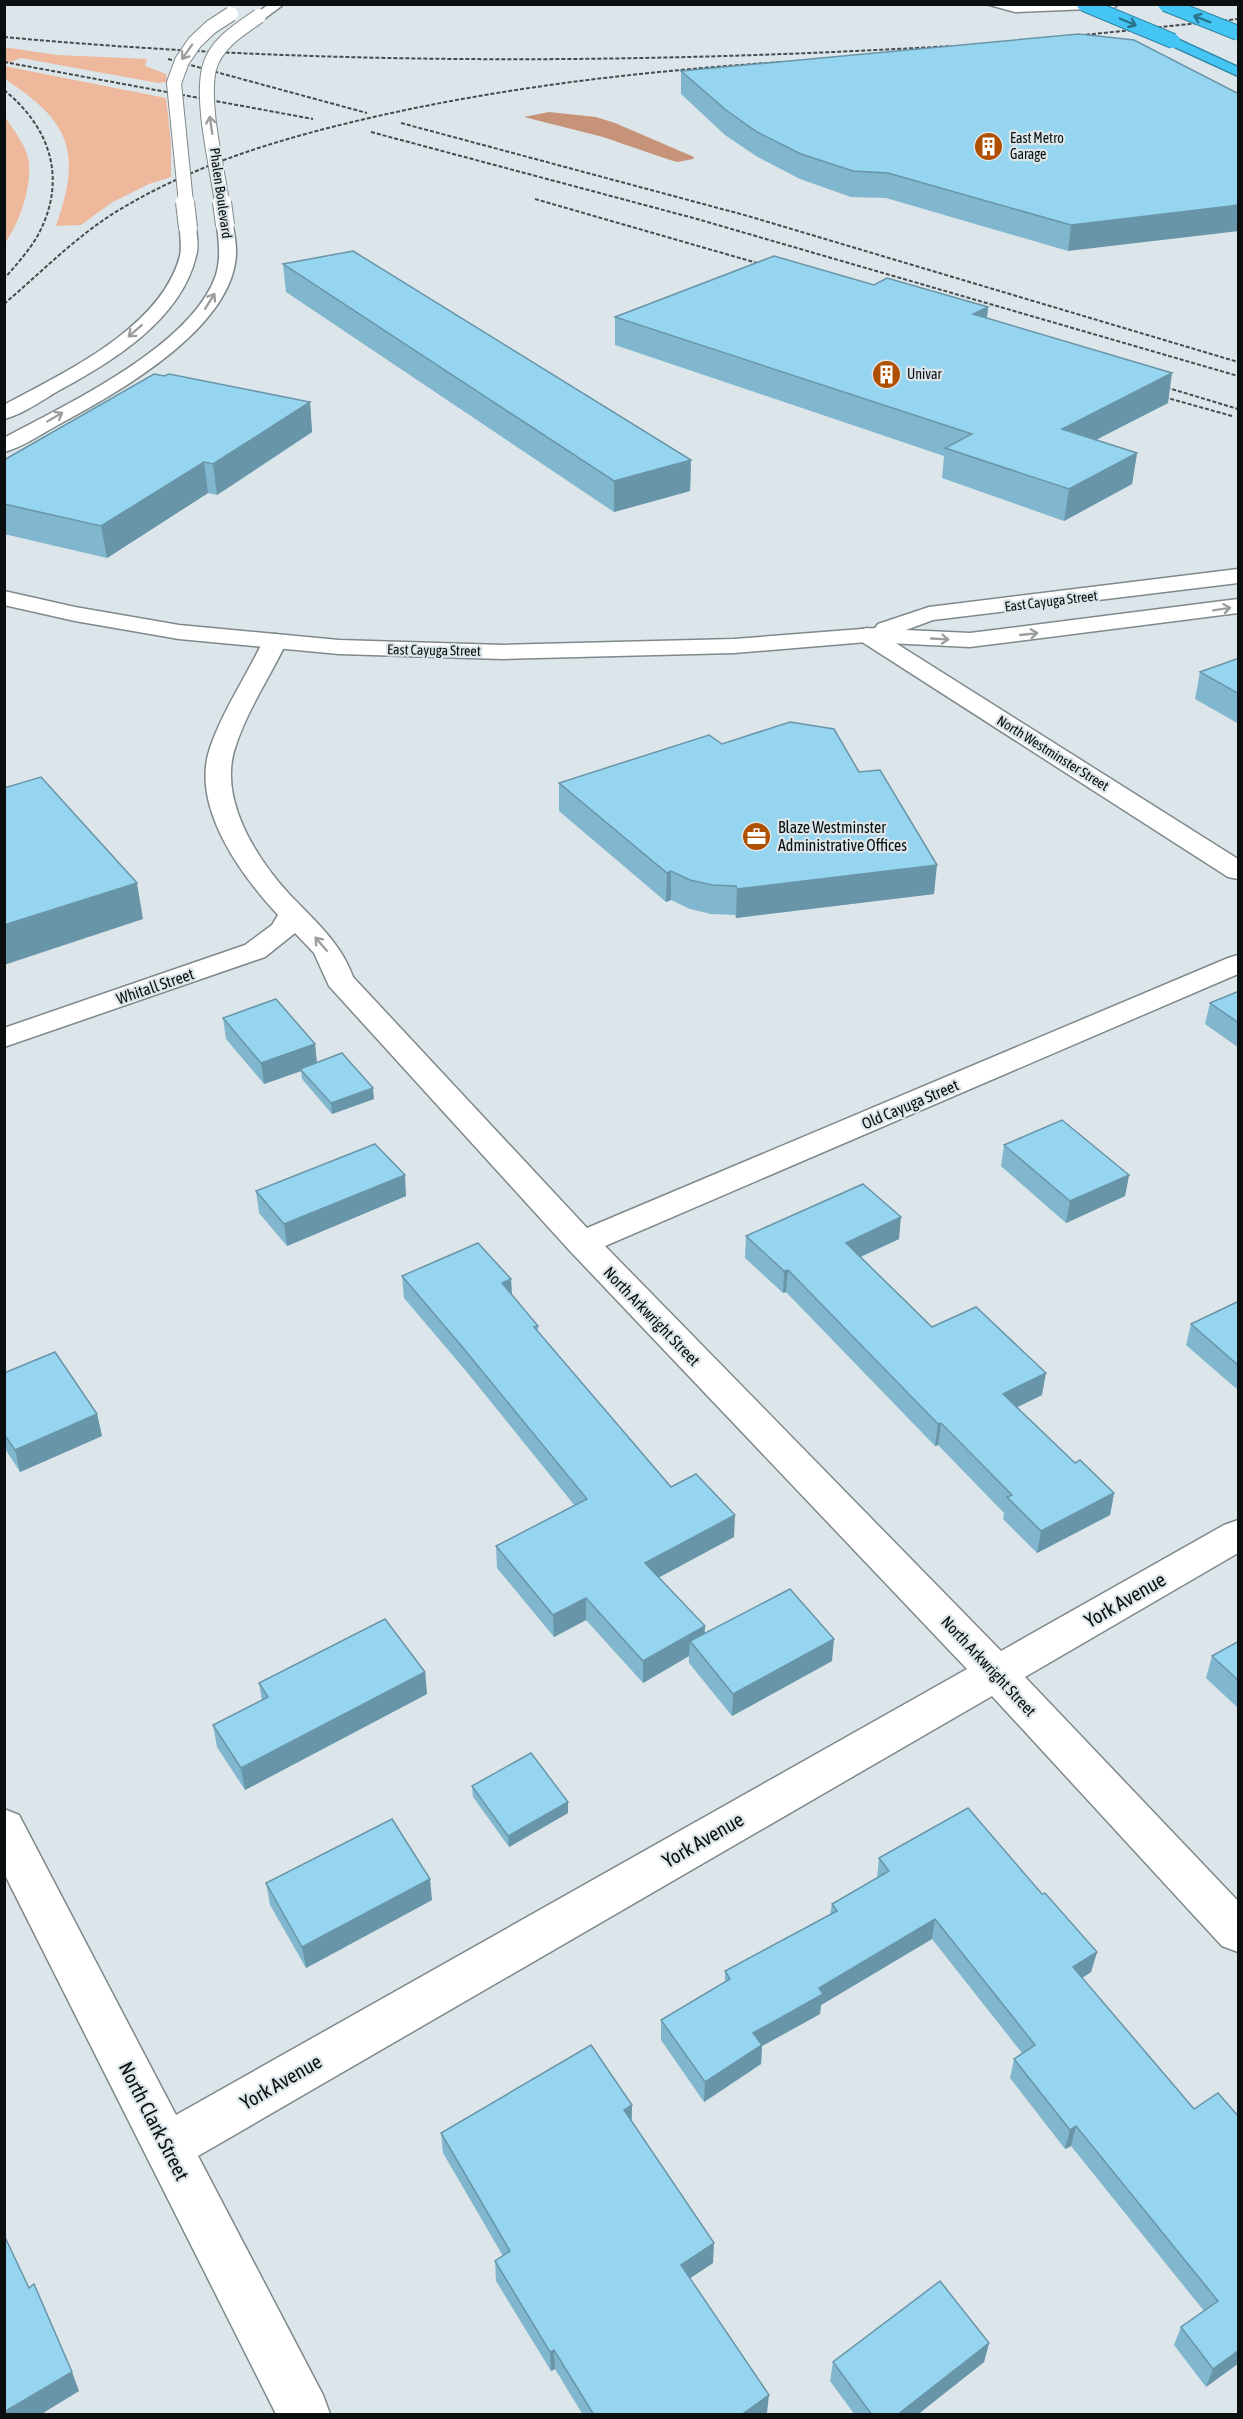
<svg xmlns="http://www.w3.org/2000/svg" width="1243" height="2419" viewBox="0 0 1243 2419" font-family="'Asap Condensed',sans-serif">
	<style>
		.green { fill: #edb89c }
		.water { fill: #c79378 }
		.lines { fill: none; stroke-linecap: round; stroke-linejoin: round }
		.minor-casing { stroke: #7f888b; stroke-width: 3 }
		.tertiary-casing { stroke: #7f888b; stroke-width: 3 }
		.secondary-casing { stroke: #7f888b; stroke-width: 3 }
		.motorway-casing { stroke: #3085a4; stroke-width: 3 }
		.minor { fill: #fff; fill-rule: evenodd }
		.tertiary { fill: #fff; fill-rule: evenodd }
		.secondary { fill: #fff; fill-rule: evenodd }
		.motorway { fill: #45c5f4; fill-rule: evenodd }
		.rail { stroke: #464b4d; stroke-width: 2; stroke-dasharray: 4 2; stroke-linecap: butt }
		.secondary-bridge-far1-casing { stroke: #7f888b; stroke-width: 16; stroke-linecap: butt }
		.secondary-bridge-casing { stroke: #7f888b; stroke-width: 20; stroke-linecap: butt }
		.motorway-bridge-casing { stroke: #3085a4; stroke-width: 16; stroke-linecap: butt }
		.secondary-bridge-far1 { stroke: #fff; stroke-width: 14 }
		.secondary-bridge { stroke: #fff; stroke-width: 18 }
		.motorway-bridge { stroke: #45c5f4; stroke-width: 14 }
		.wall { fill: #81b7ce }
		.shaded-wall { fill: #6995a8 }
		.building { fill: #96d5f0; stroke: #6995a8; stroke-width: 1.5 }
		.oneway { stroke: #2a738d }
		.oneway2 { stroke: #9d9f9f }
		.labels { text-anchor: middle; stroke-width: 4.5; stroke-linejoin: round; paint-order: stroke }
		.far-poi-label { font-size: 14px; fill: #0a0e0f; stroke: #dce5e9; text-anchor: start }
		.far-street-label { font-size: 14px; fill: #0a0e0f; stroke: #dce5e9 }
		.poi-label { font-size: 16px; fill: #0a0e0f; stroke: #dce5e9; text-anchor: start }
		.street-label { font-size: 16px; fill: #0a0e0f; stroke: #dce5e9 }
		.near-street-label { font-size: 20px; fill: #0a0e0f; stroke: #dce5e9 }
	</style>
	<rect width="100%" height="100%" fill="#dce5e9"/>
	<g class="green">
		<path d="M10,48L57,55L147,59L145,66L166,74L167,82L158,83L21,58L5,64L4,49Z"/>
		<path d="M4,66L166,98L171,143V177L149,184L111,203L81,225L56,226C83,151 69,121 5,79Z"/>
		<path d="M5,117C13,129 28,148 29,163C31,189 20,222 5,243Z"/>
	</g>
	<path class="water" d="M549,112L596,117L615,123L694,157L693,159L677,162L670,160L603,137L524,117Z"/>
	<g class="lines">
		<defs>
			<g id="minor">
				<path d="M986,4H1119L1113,8L1015,12Z"/>
				<path d="M275,634L283,636L287,641C270,677 247,710 235,748C218,800 257,859 290,895C315,921 341,943 353,977L587,1228L1228,958L1238,955V974L605,1246L1001,1651L1224,1525L1238,1520V1553L1025,1677L1238,1901V1952L1222,1946L992,1696L198,2156L323,2395L330,2414H276L4,1873V1809L19,1815L176,2115L967,1669L570,1251L329,986L314,953L295,933L265,957L4,1047V1028L245,945L272,925L278,915C241,875 190,806 210,748C223,710 246,677 263,641L267,636Z"/>
			</g>
			<path id="tertiary" d="M867,628L875,630L1238,859V879L1228,877L859,640L855,635L859,630Z"/>
			<g id="secondary">
				<path d="M269,4H284L264,19H254L253,16Z"/>
				<path d="M225,220L231,222C235,229 235,240 236,248C239,326 117,393 58,425C41,434 23,447 4,452V438C67,404 192,346 216,275C221,259 219,242 217,225Z"/>
				<path d="M188,223L196,228C197,237 199,247 196,256C181,320 112,362 58,391C41,401 23,414 4,419V405C65,372 161,328 180,256C182,247 180,237 180,228Z"/>
				<path d="M1238,569V583L933,620L906,630L970,633L1238,599V613L970,647L867,642L734,653L503,659L339,654L179,639L75,621L4,605V591L75,607L179,625L339,640L503,645L734,639L875,628L878,624L929,607Z"/>
			</g>
			<path id="motorway" d="M1173,37L1238,67V76L1168,44L1166,41L1168,38Z"/>
		</defs>
		<use href="#minor" class="minor-casing"/>
		<use href="#tertiary" class="tertiary-casing"/>
		<use href="#secondary" class="secondary-casing"/>
		<use href="#motorway" class="motorway-casing"/>
		<use href="#minor" class="minor"/>
		<use href="#tertiary" class="tertiary"/>
		<use href="#secondary" class="secondary"/>
		<use href="#motorway" class="motorway"/>
		<g class="rail">
			<path d="M1074,36L1238,19"/>
			<path d="M4,37C319,66 637,64 952,46"/>
			<path d="M168,59L367,113"/>
			<path d="M4,62L313,119"/>
			<path d="M4,90C50,127 68,179 38,235C29,251 16,265 4,279"/>
			<path d="M401,123L748,216L1238,362"/>
			<path d="M371,132L697,219L1238,376"/>
			<path d="M535,199L771,267"/>
			<path d="M4,304C43,271 79,233 124,207C202,161 290,136 378,116C511,86 646,71 782,62"/>
			<path d="M1155,384L1238,409"/>
			<path d="M1153,394L1232,416"/>
		</g>
		<defs>
			<g id="secondary-bridge-far1">
				<path d="M186,203L174,83L182,61L195,42L211,27L231,14"/>
				<path d="M222,203C217,166 201,104 209,69C215,44 240,29 259,16"/>
			</g>
			<g id="secondary-bridge">
				<path d="M185,202L188,228"/>
				<path d="M222,202L225,225"/>
			</g>
			<g id="motorway-bridge">
				<path d="M1084,4L1173,41"/>
				<path d="M1165,4L1238,33"/>
			</g>
		</defs>
		<use href="#secondary-bridge-far1" class="secondary-bridge-far1-casing"/>
		<use href="#secondary-bridge" class="secondary-bridge-casing"/>
		<use href="#motorway-bridge" class="motorway-bridge-casing"/>
		<use href="#secondary-bridge-far1" class="secondary-bridge-far1"/>
		<use href="#secondary-bridge" class="secondary-bridge"/>
		<use href="#motorway-bridge" class="motorway-bridge"/>
	</g>
	<g class="wall">
		<path d="M1134,40L1068,251L886,198L851,197L800,179L756,156L725,135L681,94V71Z"/>
		<path d="M283,264L691,460L690,491L614,512L286,292Z"/>
		<path d="M874,285L988,307L987,318L1168,403L1096,440L1137,453L1132,484L1064,521L942,478L944,456L615,345V317Z"/>
		<path d="M310,402L312,432L217,495L208,493L107,558L4,534V460Z"/>
		<path d="M1239,658V724L1195,699L1200,672Z"/>
		<path d="M722,744L859,772L934,894L736,918L735,915L711,914L690,909L671,900L666,902L559,811V783Z"/>
		<path d="M1239,991V1048L1205,1024L1210,1003Z"/>
		<path d="M223,1018L315,1044L317,1063L374,1099L332,1114L302,1079L301,1071L264,1084L226,1039Z"/>
		<path d="M1004,1145L1129,1175L1125,1196L1066,1223L1001,1166Z"/>
		<path d="M256,1191L406,1196L287,1246L259,1213Z"/>
		<path d="M746,1236L899,1239L861,1257L932,1327L1042,1395L1017,1407L1075,1463L1114,1493L1110,1515L1037,1553L1003,1519L1004,1513L938,1445L935,1446L786,1292L783,1293L745,1258Z"/>
		<path d="M402,1276L511,1279L512,1295L538,1326V1331L671,1487L734,1537L659,1577L705,1626L704,1634L832,1661L732,1716L689,1663V1656L643,1683L586,1620L554,1637L497,1568L496,1546L575,1506L466,1371L404,1298Z"/>
		<path d="M1239,1301V1391L1186,1345L1191,1324Z"/>
		<path d="M4,1373L97,1414L102,1436L20,1472L4,1447Z"/>
		<path d="M1239,1641V1709L1206,1678L1212,1656Z"/>
		<path d="M425,1672L427,1694L245,1790L217,1747L213,1725L262,1700L259,1683Z"/>
		<path d="M472,1786L568,1813L509,1847L473,1797Z"/>
		<path d="M879,1858L1042,1894L1097,1952L1091,1972L1082,1978L1194,2109L1239,2117V2363L1206,2387L1174,2345L1181,2327L1204,2311L1071,2146L1065,2149L1010,2078L1014,2059L1022,2053L932,1939L821,2005L820,2014L762,2046L761,2064L704,2102L661,2040V2020L725,1982V1971L830,1914L832,1904L877,1878Z"/>
		<path d="M266,1883L432,1900L306,1968L270,1905Z"/>
		<path d="M632,2105V2121L713,2263L690,2278L767,2413L765,2415H583L555,2369L551,2371L496,2281L495,2261L503,2256L443,2153L441,2133Z"/>
		<path d="M989,2343L984,2362L917,2415H855L830,2381L833,2362Z"/>
	</g>
	<g class="shaded-wall">
		<path d="M1239,205V231L1068,251L1071,225Z"/>
		<path d="M988,307L985,336L973,314Z"/>
		<path d="M1172,373L1168,403L1058,459L1062,429Z"/>
		<path d="M310,402L312,432L217,495L213,464Z"/>
		<path d="M1137,453L1132,484L1064,521L1069,489Z"/>
		<path d="M691,460L690,491L614,512V481Z"/>
		<path d="M204,462L208,493L107,558L101,526Z"/>
		<path d="M937,865L934,894L736,918L737,889Z"/>
		<path d="M671,871V900L666,902L667,873Z"/>
		<path d="M137,883L143,919L4,965V925Z"/>
		<path d="M315,1044L317,1065L300,1069L301,1071L264,1084L261,1063Z"/>
		<path d="M373,1088L374,1099L332,1114L331,1103Z"/>
		<path d="M405,1175L406,1196L287,1246L284,1224Z"/>
		<path d="M1129,1175L1125,1196L1066,1223L1070,1201Z"/>
		<path d="M901,1217L899,1239L844,1264L846,1243Z"/>
		<path d="M788,1270L786,1292L783,1293L784,1271Z"/>
		<path d="M511,1279L512,1301L502,1283Z"/>
		<path d="M1046,1373L1042,1395L999,1416L1003,1394Z"/>
		<path d="M97,1414L102,1436L20,1472L15,1450Z"/>
		<path d="M941,1423L938,1445L935,1446L938,1424Z"/>
		<path d="M1114,1493L1110,1515L1037,1553L1041,1531Z"/>
		<path d="M735,1515L734,1537L645,1585V1563Z"/>
		<path d="M586,1598V1620L554,1637L553,1615Z"/>
		<path d="M705,1626L704,1648L690,1641L689,1656L643,1683V1661Z"/>
		<path d="M834,1639L832,1661L732,1716L733,1694Z"/>
		<path d="M425,1672L427,1694L245,1790L241,1768Z"/>
		<path d="M568,1802V1813L509,1847L508,1836Z"/>
		<path d="M430,1879L432,1900L306,1968L302,1947Z"/>
		<path d="M935,1919L932,1939L821,2005L820,2014L762,2046L761,2064L704,2102L705,2082L753,2033L819,1988Z"/>
		<path d="M1097,1952L1091,1972L1068,1987L1073,1967Z"/>
		<path d="M632,2105L631,2126L624,2110Z"/>
		<path d="M1076,2126L1071,2146L1065,2149L1070,2130Z"/>
		<path d="M714,2243L713,2263L680,2285L681,2265Z"/>
		<path d="M989,2343L984,2362L917,2415H897Z"/>
		<path d="M554,2350L555,2369L551,2371L550,2352Z"/>
		<path d="M1239,2350V2363L1206,2387L1213,2369Z"/>
		<path d="M72,2372L79,2391L40,2415H4V2412Z"/>
		<path d="M769,2395L767,2413L765,2415H741Z"/>
	</g>
	<g class="building">
		<path d="M1079,34L1134,40L1239,94V205L1071,225L888,173L853,171L801,154L757,132L726,110L681,71Z"/>
		<path d="M353,251L691,460L614,481L283,264Z"/>
		<path d="M774,256L874,285L887,278L988,307L973,314L1172,373L1062,429L1137,453L1069,489L945,448L972,434L615,317Z"/>
		<path d="M154,374L164,376L169,374L310,402L213,464L204,462L101,526L4,504V460Z"/>
		<path d="M1239,658V694L1200,672Z"/>
		<path d="M790,722L834,729L859,772L880,770L937,865L737,889L736,886L712,885L690,880L671,871L667,873L559,783L709,735L722,744Z"/>
		<path d="M41,777L137,883L4,925V788Z"/>
		<path d="M1239,991V1023L1210,1003Z"/>
		<path d="M276,999L315,1044L261,1063L223,1018Z"/>
		<path d="M342,1053L373,1088L331,1103L300,1069Z"/>
		<path d="M1062,1120L1129,1175L1070,1201L1004,1145Z"/>
		<path d="M375,1144L405,1175L284,1224L256,1191Z"/>
		<path d="M863,1184L901,1217L846,1243L932,1327L976,1307L1046,1373L1003,1394L1075,1463L1080,1460L1114,1493L1041,1531L1007,1497L1012,1495L941,1423L938,1424L788,1270L784,1271L746,1236Z"/>
		<path d="M478,1243L511,1279L502,1283L538,1326L534,1327L671,1487L696,1474L735,1515L645,1563L705,1626L643,1661L586,1598L553,1615L496,1546L587,1499L464,1349L402,1276Z"/>
		<path d="M1239,1301V1366L1191,1324Z"/>
		<path d="M55,1352L97,1414L15,1450L4,1434V1373Z"/>
		<path d="M790,1589L834,1639L733,1694L690,1641Z"/>
		<path d="M385,1619L425,1672L241,1768L213,1725L268,1697L259,1683Z"/>
		<path d="M1239,1641V1681L1212,1656Z"/>
		<path d="M531,1753L568,1802L508,1836L472,1786Z"/>
		<path d="M968,1808L1042,1894L1045,1893L1097,1952L1073,1967L1194,2109L1218,2093L1239,2117V2350L1213,2369L1181,2327L1218,2301L1076,2126L1070,2130L1014,2059L1035,2045L935,1919L819,1988L823,1994L753,2033L762,2045L705,2082L661,2020L730,1979L725,1971L837,1911L832,1904L889,1871L879,1858Z"/>
		<path d="M392,1819L430,1879L302,1947L266,1883Z"/>
		<path d="M591,2045L632,2105L624,2110L714,2243L681,2265L769,2395L741,2415H594L554,2350L550,2352L495,2261L510,2251L441,2133Z"/>
		<path d="M4,2235L29,2288L34,2284L72,2372L4,2412Z"/>
		<path d="M940,2281L989,2343L897,2415H872L833,2362Z"/>
	</g>
	<defs><path id="oneway-shaft" d="M-6 0H5M1.5-3L5.5 0L1.5 3" fill="none" stroke-width="1.6" stroke-linecap="round" stroke-linejoin="round" transform="scale(1.5)"/></defs>
	<g class="oneway">
		<use href="#oneway-shaft" transform="translate(1202 19) rotate(-158)"/>
		<use href="#oneway-shaft" transform="translate(1128 22) rotate(23)"/>
	</g>
	<g class="oneway2">
		<use href="#oneway-shaft" transform="translate(187 52) rotate(125)"/>
		<use href="#oneway-shaft" transform="translate(211 125) rotate(-98)"/>
		<use href="#oneway-shaft" transform="translate(210 301) rotate(-58)"/>
		<use href="#oneway-shaft" transform="translate(135 331) rotate(139)"/>
		<use href="#oneway-shaft" transform="translate(55 417) rotate(-30)"/>
		<use href="#oneway-shaft" transform="translate(1222 609) rotate(-9)"/>
		<use href="#oneway-shaft" transform="translate(1029 634) rotate(-6)"/>
		<use href="#oneway-shaft" transform="translate(940 639) rotate(3)"/>
		<use href="#oneway-shaft" transform="translate(321 944) rotate(-131)"/>
	</g>
	<defs>
		<symbol id="building-disc" viewBox="-11 -11 22 22"><circle r="9.5" fill="#ae4f02" stroke="#dce5e9"/><path d="M-4-6H4V6H1V3H-1V6H-4ZM-2.5-4.3h1.7v1.8h-1.7ZM.8-4.3h1.7v1.8H.8ZM-2.5-1h1.7V.8h-1.7ZM.8-1h1.7V.8H.8Z" fill="#fff"/></symbol>
		<symbol id="office-disc" viewBox="-11 -11 22 22"><circle r="9.5" fill="#ae4f02" stroke="#dce5e9"/><path d="M-6-3h4V-5.5h4V-3h4V5H-6ZM-1-4.5V-3h2v-1.5ZM-6 0V1H6V0Z" fill="#fff"/></symbol>
	</defs>
	<g fill-rule="evenodd">
		<use href="#building-disc" x="972" y="130" width="33" height="33"/>
		<use href="#building-disc" x="870" y="358" width="33" height="33"/>
		<use href="#office-disc" x="740" y="820" width="33" height="33"/>
	</g>
	<g class="labels">
		<g class="far-poi-label">
			<text x="1010" y="143">East Metro<tspan x="1010" dy="16">Garage</tspan></text>
			<text x="907" y="379">Univar</text>
		</g>
		<g class="far-street-label">
			<text transform="translate(221 193) rotate(82)" y="5">Phalen Boulevard</text>
			<text transform="translate(1051 601) rotate(-7)" y="5">East Cayuga Street</text>
			<text transform="translate(434 650) rotate(1)" y="5">East Cayuga Street</text>
			<text transform="translate(1053 753) rotate(32)" y="5">North Westminster Street</text>
		</g>
		<g class="poi-label">
			<text x="778" y="833">Blaze Westminster<tspan x="778" dy="18">Administrative Offices</tspan></text>
		</g>
		<g class="street-label">
			<text transform="translate(155 986) rotate(-19)" y="6">Whitall Street</text>
			<text transform="translate(910 1104) rotate(-23)" y="6">Old Cayuga Street</text>
			<text transform="translate(652 1316) rotate(46)" y="6">North Arkwright Street</text>
			<text transform="translate(989 1666) rotate(47)" y="6">North Arkwright Street</text>
		</g>
		<g class="near-street-label">
			<text transform="translate(1125 1600) rotate(-30)" y="7">York Avenue</text>
			<text transform="translate(703 1840) rotate(-30)" y="7">York Avenue</text>
			<text transform="translate(281 2082) rotate(-30)" y="7">York Avenue</text>
			<text transform="translate(154 2121) rotate(63)" y="7">North Clark Street</text>
		</g>
	</g>
	<rect width="1243" height="2419" fill="none" stroke="#0a0e0f" stroke-width="12"/>
</svg>
